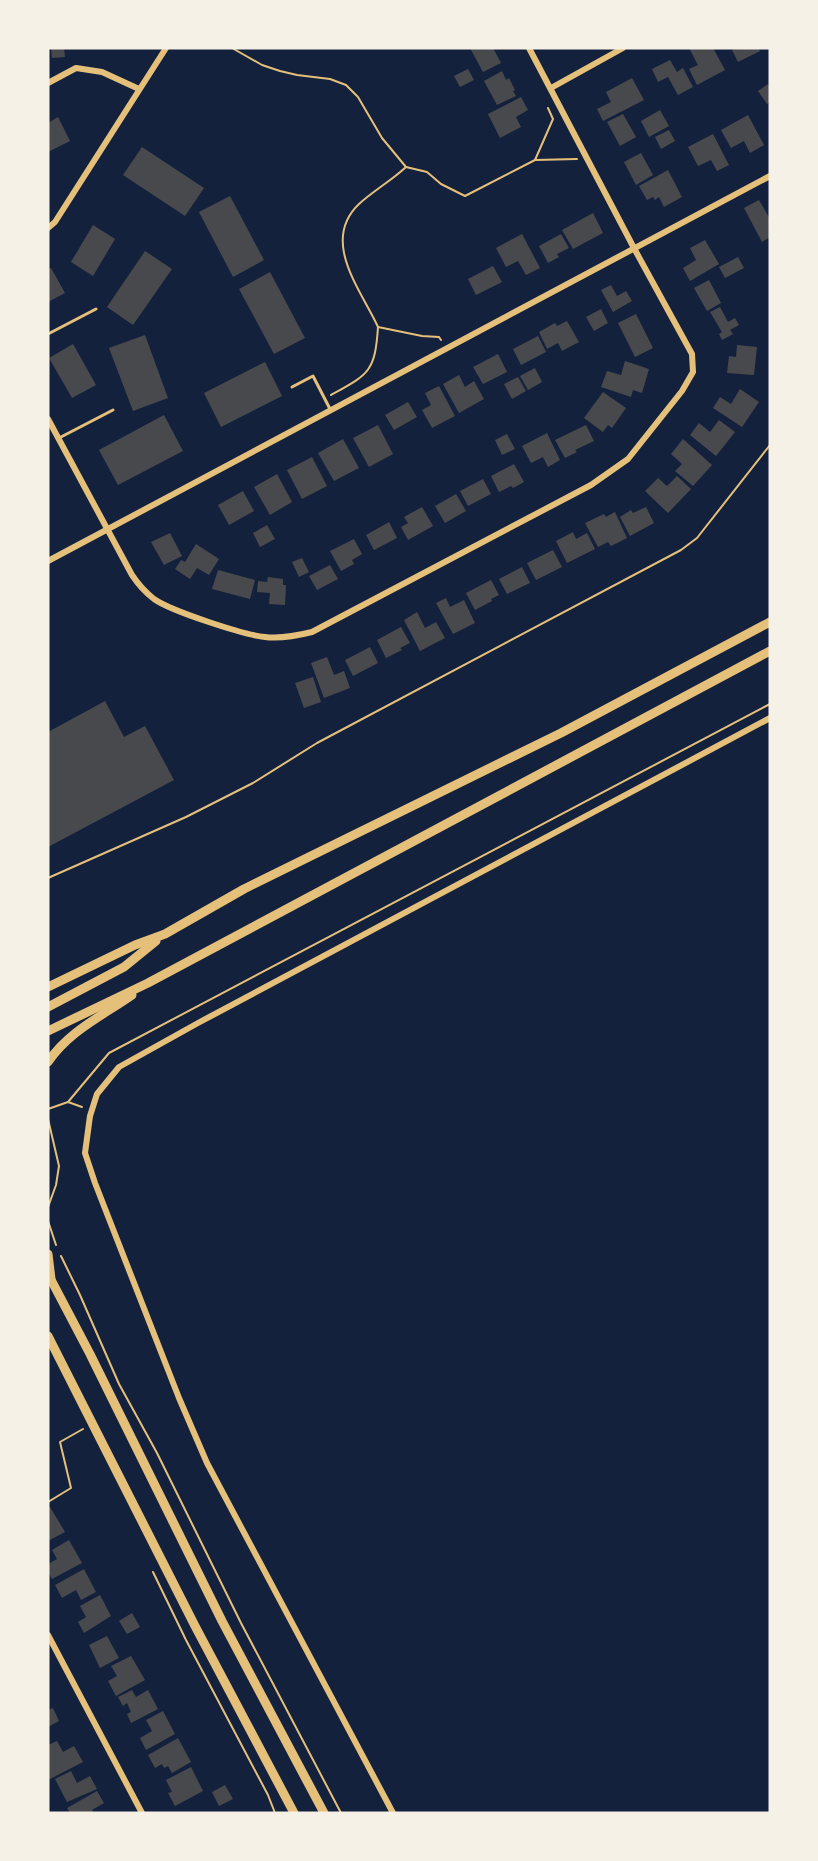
<svg xmlns="http://www.w3.org/2000/svg" width="818" height="1861" viewBox="0 0 818 1861" font-family="Raleway,sans-serif">
	<style>
		.building { fill: #48494c }
		.lines { fill: none; stroke-linecap: round; stroke-linejoin: round }
		.path { stroke: #e5c07b; stroke-width: 2 }
		.service { stroke: #e5c07b; stroke-width: 3 }
		.minor { stroke: #e5c07b; stroke-width: 6 }
		.secondary { stroke: #e5c07b; stroke-width: 9 }
	</style>
	<rect width="100%" height="100%" fill="#14213d"/>
	<g class="building">
		<path d="M51,48H64L65,57L52,58Z"/>
		<path d="M470,48H493L501,63L483,72Z"/>
		<path d="M689,48H713L725,70L697,85L689,69L698,65Z"/>
		<path d="M737,48H758L760,51L738,62L732,50Z"/>
		<path d="M670,60L677,72L683,68L693,87L678,95L668,77L658,82L652,69Z"/>
		<path d="M468,69L474,80L460,87L454,76Z"/>
		<path d="M502,71L506,80L509,78L515,90L513,91L516,96L497,105L484,81Z"/>
		<path d="M632,78L644,100L603,121L597,109L611,102L606,92Z"/>
		<path d="M768,84L770,87V102L767,104L758,91Z"/>
		<path d="M521,97L528,110L516,117L521,127L500,138L488,114Z"/>
		<path d="M660,110L669,126L649,137L641,121Z"/>
		<path d="M623,114L636,137L620,146L607,122Z"/>
		<path d="M748,115L764,145L750,153L744,141L731,148L721,130Z"/>
		<path d="M58,117L70,141L48,152V123Z"/>
		<path d="M669,130L675,141L661,149L655,137Z"/>
		<path d="M713,134L729,165L717,171L711,160L698,166L688,147Z"/>
		<path d="M142,147L204,188L185,216L123,175Z"/>
		<path d="M641,153L653,175L636,185L624,162Z"/>
		<path d="M668,170L682,197L664,207L659,197L655,200L653,197L647,200L639,186Z"/>
		<path d="M230,196L264,260L233,277L199,212Z"/>
		<path d="M759,200L770,219V237L762,242L744,208Z"/>
		<path d="M593,213L603,233L573,249L562,230Z"/>
		<path d="M93,225L115,239L93,276L71,262Z"/>
		<path d="M522,234L540,268L526,275L518,261L506,267L496,248Z"/>
		<path d="M561,234L569,248L557,254L559,257L548,263L539,246Z"/>
		<path d="M705,240L719,264L690,281L683,268L696,260L690,248Z"/>
		<path d="M145,251L172,269L133,325L107,307Z"/>
		<path d="M738,257L744,268L725,278L719,267Z"/>
		<path d="M493,266L502,282L476,295L468,279Z"/>
		<path d="M51,268L65,293L48,302V269Z"/>
		<path d="M270,272L305,338L274,354L239,289Z"/>
		<path d="M709,280L721,303L707,311L694,288Z"/>
		<path d="M611,285L617,296L626,291L632,301L613,312L601,290Z"/>
		<path d="M720,307L728,322L735,318L739,325L730,330L733,334L722,340L719,334L722,332L710,312Z"/>
		<path d="M601,309L608,323L594,331L586,317Z"/>
		<path d="M636,314L653,348L635,357L618,323Z"/>
		<path d="M567,321L579,342L562,351L558,343L547,349L539,332L555,323L557,326Z"/>
		<path d="M145,335L168,398L133,411L109,348Z"/>
		<path d="M538,336L546,352L521,365L513,349Z"/>
		<path d="M73,344L96,385L72,398L49,358Z"/>
		<path d="M737,345L757,347L754,375L727,373L729,356L736,357Z"/>
		<path d="M498,354L507,372L483,384L473,367Z"/>
		<path d="M625,361L649,369L642,393L633,390L631,397L601,387L607,371L621,375Z"/>
		<path d="M265,362L282,396L221,427L204,393Z"/>
		<path d="M535,368L542,382L528,390L520,376Z"/>
		<path d="M459,375L465,387L474,381L484,399L459,413L443,384Z"/>
		<path d="M518,377L526,391L512,399L504,384Z"/>
		<path d="M439,386L455,416L432,428L422,410L431,405L425,393Z"/>
		<path d="M740,389L759,402L742,427L713,408L720,397L731,404Z"/>
		<path d="M603,392L626,408L612,428L608,425L603,432L584,418Z"/>
		<path d="M408,402L417,417L394,430L385,415Z"/>
		<path d="M164,415L183,451L118,485L99,450Z"/>
		<path d="M719,420L735,432L716,456L690,435L699,423L710,432Z"/>
		<path d="M378,425L393,454L369,467L353,438Z"/>
		<path d="M586,425L594,441L575,450L577,452L565,458L555,440Z"/>
		<path d="M547,433L560,460L548,467L543,457L531,463L522,446Z"/>
		<path d="M507,434L515,449L502,455L495,440Z"/>
		<path d="M343,439L359,468L334,481L318,453Z"/>
		<path d="M683,439L712,465L693,486L675,471L682,464L671,454Z"/>
		<path d="M312,457L327,486L302,499L287,470Z"/>
		<path d="M514,464L524,482L513,488L511,486L499,492L491,476Z"/>
		<path d="M277,474L292,502L270,515L254,487Z"/>
		<path d="M677,476L691,489L668,513L645,491L658,478L667,486Z"/>
		<path d="M483,479L491,494L468,506L460,491Z"/>
		<path d="M243,491L254,511L229,525L218,505Z"/>
		<path d="M456,494L466,511L445,523L435,506Z"/>
		<path d="M422,507L433,526L408,540L401,527L408,523L404,517Z"/>
		<path d="M646,507L654,523L630,536L620,517L631,510L633,513Z"/>
		<path d="M615,512L627,538L611,546L608,542L598,547L585,523L604,514L606,517Z"/>
		<path d="M389,522L397,538L374,550L366,535Z"/>
		<path d="M267,525L275,539L260,547L253,533Z"/>
		<path d="M573,532L576,539L587,533L595,549L567,563L556,541Z"/>
		<path d="M170,533L182,556L164,565L151,542Z"/>
		<path d="M354,539L362,554L352,560L354,564L341,571L330,551Z"/>
		<path d="M196,544L219,559L209,575L197,568L190,579L175,569L181,560L185,562Z"/>
		<path d="M553,550L562,567L536,580L527,563Z"/>
		<path d="M302,558L309,572L299,577L292,562Z"/>
		<path d="M330,565L338,579L317,590L309,576Z"/>
		<path d="M522,567L530,583L507,594L499,579Z"/>
		<path d="M218,570L255,580L250,599L212,589Z"/>
		<path d="M268,577L283,579V585H286L285,605L269,604L270,593L257,592L258,581L267,582Z"/>
		<path d="M491,580L499,595L491,599L492,601L475,610L466,593Z"/>
		<path d="M446,598L450,607L464,600L475,623L453,634L436,603Z"/>
		<path d="M417,612L425,628L436,622L445,638L420,651L404,620Z"/>
		<path d="M401,627L410,643L400,648L402,650L386,658L377,640Z"/>
		<path d="M370,647L378,663L353,676L345,660Z"/>
		<path d="M327,657L334,675L344,671L350,688L324,698L311,663Z"/>
		<path d="M313,677L321,702L304,708L295,683Z"/>
		<path d="M105,701L124,737L145,726L174,780L48,847V732Z"/>
		<path d="M50,1507L65,1532L48,1541V1508Z"/>
		<path d="M69,1540L82,1563L52,1579L48,1572V1564L57,1559L52,1550Z"/>
		<path d="M84,1569L96,1592L81,1600L76,1590L62,1598L55,1585Z"/>
		<path d="M100,1595L111,1616L84,1633L78,1622L86,1617L80,1606Z"/>
		<path d="M132,1613L140,1627L127,1634L119,1621Z"/>
		<path d="M107,1636L119,1658L100,1668L89,1645Z"/>
		<path d="M131,1656L145,1680L116,1696L108,1681L117,1676L111,1666Z"/>
		<path d="M132,1690L136,1697L148,1690L158,1709L131,1723L127,1714L131,1712L127,1703L123,1706L118,1697Z"/>
		<path d="M53,1708L59,1721L48,1727V1710Z"/>
		<path d="M163,1711L175,1734L146,1750L140,1738L152,1731L146,1720Z"/>
		<path d="M178,1738L191,1762L172,1773L168,1766L164,1768L162,1764L155,1768L148,1755Z"/>
		<path d="M57,1741L63,1752L74,1746L83,1762L48,1780V1745Z"/>
		<path d="M191,1767L203,1791L175,1806L168,1793L172,1792L166,1780Z"/>
		<path d="M71,1771L77,1783L90,1776L97,1789L67,1802L55,1779Z"/>
		<path d="M225,1785L233,1799L219,1806L212,1792Z"/>
		<path d="M97,1791L104,1803L92,1810L94,1813H70L67,1808Z"/>
	</g>
	<g class="lines">
		<g class="path">
			<path d="M232,48L262,65L280,71L297,75L330,79L346,85L358,97L382,138L406,167L427,172L441,184L465,196L535,160L553,119L548,108"/>
			<path d="M535,160L577,159"/>
			<path d="M406,167C391,181 373,191 359,204C320,241 361,290 378,327L422,336L439,337L441,340"/>
			<path d="M331,395C369,374 375,372 378,327"/>
			<path d="M48,878L186,817L253,783L317,743L681,550L697,538L770,445"/>
			<path d="M68,1102L82,1107"/>
			<path d="M48,1109L68,1102L109,1053L770,704"/>
			<path d="M48,1119L59,1166L56,1185L48,1207"/>
			<path d="M48,1221L56,1245"/>
			<path d="M61,1256L80,1295L119,1384L157,1453L241,1623L341,1813"/>
			<path d="M48,1502L71,1488L60,1442L83,1429"/>
			<path d="M153,1572L186,1640L268,1795L275,1813"/>
		</g>
		<g class="service">
			<path d="M48,334L96,309"/>
			<path d="M292,387L313,376L330,409"/>
			<path d="M59,438L113,410"/>
		</g>
		<g class="minor">
			<path d="M48,83L76,68L102,72L139,89"/>
			<path d="M551,88L623,48"/>
			<path d="M48,228L55,222L166,48"/>
			<path d="M48,419L132,575C138,584 145,592 154,599C171,611 244,635 265,637C281,639 296,636 312,632L591,485L628,459L682,391L693,372L692,354L635,250L529,48"/>
			<path d="M48,561L770,176"/>
			<path d="M48,1635L142,1813"/>
			<path d="M393,1813L207,1463L179,1398L95,1183L85,1153L90,1116L97,1094L119,1067L198,1023L770,718"/>
		</g>
		<g class="secondary">
			<path d="M48,987L135,945L165,934L244,889L561,733L770,622"/>
			<path d="M48,1007L124,967L156,941"/>
			<path d="M48,1031L148,983L770,651"/>
			<path d="M48,1062C69,1031 102,1016 132,995"/>
			<path d="M48,1254L51,1279"/>
			<path d="M48,1274L90,1354L222,1621L324,1813"/>
			<path d="M48,1336L195,1626L294,1813"/>
		</g>
	</g>
	<rect width="818" height="1861" fill="none" stroke="#f6f1e7" stroke-width="99"/>
</svg>
